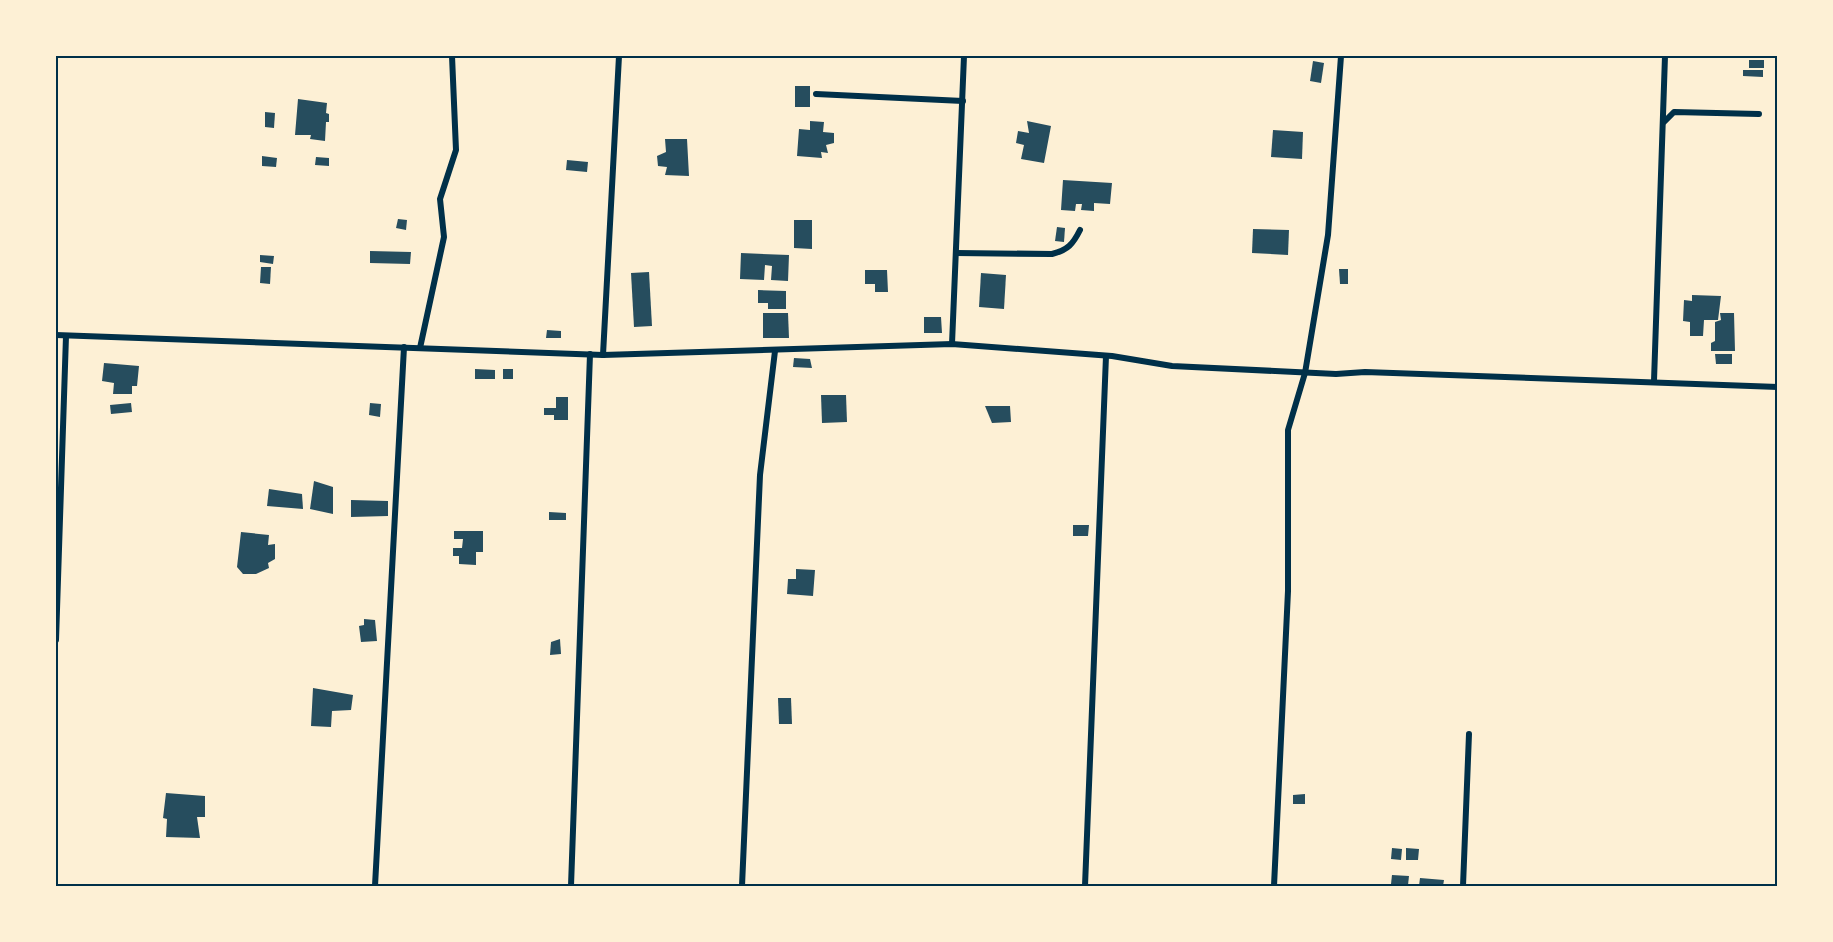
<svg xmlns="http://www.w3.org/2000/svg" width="1833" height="942" viewBox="0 0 1833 942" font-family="'Source Sans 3',sans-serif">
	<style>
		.building { fill: #264d5e }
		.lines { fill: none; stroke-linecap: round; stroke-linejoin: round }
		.minor { stroke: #003049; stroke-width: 6 }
		.neatline { fill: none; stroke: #003049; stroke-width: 2 }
	</style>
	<rect width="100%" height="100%" fill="#fdf0d5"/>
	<g class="building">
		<rect x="1749" y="60" width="15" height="8"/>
		<path d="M1313,61L1324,63L1321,83L1310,81Z"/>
		<path d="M1743,70H1763V77L1743,76Z"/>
		<rect x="795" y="86" width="15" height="21"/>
		<path d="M298,99L327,103L326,113L329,114V122H326L325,141L310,139L311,135H295Z"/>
		<path d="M265,112L275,113L274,128L265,127Z"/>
		<path d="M810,121L824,122L823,132L834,133V143L826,145L828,153L821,152L822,158L797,156L799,129L810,130Z"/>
		<path d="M1027,121L1051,126L1044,163L1021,159L1024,145L1016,143L1018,131L1029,133Z"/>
		<path d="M1273,130L1303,132L1302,159L1271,157Z"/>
		<path d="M665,139H687L689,176L665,175L667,167L658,166L657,156L666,152Z"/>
		<path d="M262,156L277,158L276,167L262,166Z"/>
		<path d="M316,157L329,158V166L315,165Z"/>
		<path d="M567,160L588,162L587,172L566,170Z"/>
		<path d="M1063,180L1112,183L1110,204L1094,203V211L1081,210L1082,204H1076L1075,211L1061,210Z"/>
		<path d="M398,219L407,220L406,230L396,228Z"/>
		<path d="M794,220H812V249L794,248Z"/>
		<path d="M1057,227L1065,228L1064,242L1055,241Z"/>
		<path d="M1253,229L1289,230L1288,255L1252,253Z"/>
		<path d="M370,251L411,252L410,264L370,263Z"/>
		<path d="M741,253L789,255L788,281L771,280L772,266L765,265L764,280L740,279Z"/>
		<path d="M260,255L274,256L273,264L260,262Z"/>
		<path d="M261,267H271L270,284L260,283Z"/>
		<path d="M1339,269H1348V284H1340Z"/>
		<path d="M865,270H887L888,292H875V284H865Z"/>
		<path d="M649,272L652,326L634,327L631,273Z"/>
		<path d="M981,273L1006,275L1004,309L979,307Z"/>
		<path d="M758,290L786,291V309H768V303H758Z"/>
		<path d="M1692,295L1721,296L1718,320H1704L1703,336H1690V322L1683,321L1684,300L1692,301Z"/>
		<path d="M763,313H788L789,338H763Z"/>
		<path d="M1720,313H1734L1735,351H1711V343L1715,341V322L1721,320Z"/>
		<path d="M924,317H941L942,333H924Z"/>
		<path d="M547,330L561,331V338H546Z"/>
		<path d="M1715,354H1732V364H1716Z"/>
		<path d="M794,358L810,359L812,368L793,367Z"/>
		<path d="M104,363L139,366L137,386H132V394H113L114,383L102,381Z"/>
		<path d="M475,369L495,370V379H475Z"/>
		<rect x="503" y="369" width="10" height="10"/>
		<path d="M821,395H846L847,422L822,423Z"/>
		<path d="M556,397H568V420H554V415H544V408H556Z"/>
		<path d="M131,403L132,412L111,414L110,405Z"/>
		<path d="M370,403L381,404L380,417L369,415Z"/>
		<path d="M985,406H1010L1011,422L992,423Z"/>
		<path d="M314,481L333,487V514L310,509Z"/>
		<path d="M269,489L302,494L303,509L267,506Z"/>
		<path d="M351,500L388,501V516L351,517Z"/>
		<path d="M549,512L566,513V520H549Z"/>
		<path d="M1073,525H1089L1088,536H1073Z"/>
		<path d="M454,531H483V552H476V565L459,564V556H453V548H462L463,539H454Z"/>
		<path d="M241,532L269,535L268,545L275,544V559L268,563L269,568L256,574H243L237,567Z"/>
		<path d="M796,569L815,570L813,596L787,594L788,579H796Z"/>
		<path d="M364,619L375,620L377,641L361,642L359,626L364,625Z"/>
		<path d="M560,639L561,654L550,655L551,642Z"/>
		<path d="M313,688L353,695L351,710L332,711L331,727L311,726Z"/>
		<path d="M778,698H791L792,724H779Z"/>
		<path d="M166,793L205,796V817H197L200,838L166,837L167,819L163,818Z"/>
		<path d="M1305,794V804H1293V795Z"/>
		<path d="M1392,848L1402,849L1401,860L1391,859Z"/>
		<path d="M1406,848L1419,849L1418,860H1406Z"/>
		<path d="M1392,875L1409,876L1408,885L1391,884Z"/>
		<path d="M1420,878L1444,880L1443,886H1419Z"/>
	</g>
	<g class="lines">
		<g class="minor">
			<path d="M816,94L963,101"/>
			<path d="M1664,122L1674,112L1759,114"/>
			<path d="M956,253L1052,254C1068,250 1073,244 1080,230"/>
			<path d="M56,335L603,355L952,344L1112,356L1172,366L1336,374L1365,372L1778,387"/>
			<path d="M952,344L964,56"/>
			<path d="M420,348L444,237L440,199L456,150L452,56"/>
			<path d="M603,355L619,56"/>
			<path d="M1654,381L1665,56"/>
			<path d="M56,640L66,336"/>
			<path d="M375,886L404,347"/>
			<path d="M571,886L590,354"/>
			<path d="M742,886L760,475L775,351"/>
			<path d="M1085,886L1106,356"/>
			<path d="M1274,886L1288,591V430L1305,373L1328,235L1341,56"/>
			<path d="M1463,886L1469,734"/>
		</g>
	</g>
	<rect width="1833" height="942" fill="none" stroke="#fdf0d5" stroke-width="114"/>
	<rect x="57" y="57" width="1719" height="828" class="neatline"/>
</svg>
